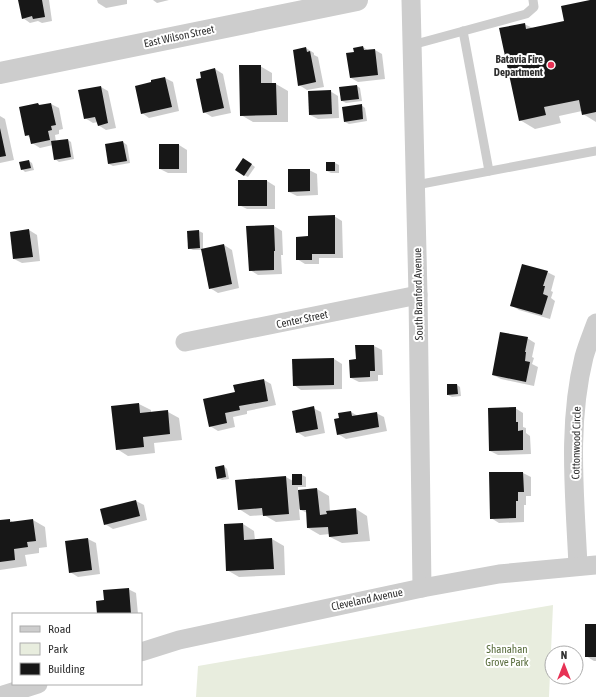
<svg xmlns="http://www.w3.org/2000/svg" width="596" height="697" viewBox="0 0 596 697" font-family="'Asap Condensed',sans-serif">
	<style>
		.green { fill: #e8edde }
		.shadow { fill: #0003 }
		.building { fill: #171717 }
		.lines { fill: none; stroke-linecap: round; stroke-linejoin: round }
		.service { stroke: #cdcdcd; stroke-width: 9 }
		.minor { stroke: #cdcdcd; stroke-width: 19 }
		.tertiary { stroke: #cdcdcd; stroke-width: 22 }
		.poi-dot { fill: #e73255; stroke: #fff; stroke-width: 1.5 }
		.labels { text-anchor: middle; stroke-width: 4; stroke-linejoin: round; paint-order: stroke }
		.street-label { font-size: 11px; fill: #303030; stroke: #fff }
		.poi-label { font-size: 11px; font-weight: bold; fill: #303030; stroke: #fff; text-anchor: end }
		.park-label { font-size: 11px; fill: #596d3d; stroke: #fff }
	</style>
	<rect width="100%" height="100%" fill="#fff"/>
	<path class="green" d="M553,605L549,697H196L198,666Z"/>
	<g class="shadow">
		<path d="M19,0H49L52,21L42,23L38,21L30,23L23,18Z"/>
		<path d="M97,0H127V4L106,8L98,3Z"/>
		<path d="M153,0H169L157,3Z"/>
		<path d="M594,0H596V122L583,114L582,111L559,116L561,123L535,129L520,120L524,24L533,28L565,22Z"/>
		<path d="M363,47L369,51L375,50L382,54L385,79L358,82L351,78L355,52Z"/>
		<path d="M306,48L314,53V55L318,57L324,87L307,90L299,85Z"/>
		<path d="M260,66L272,73V84H276L288,91V122H253L241,115Z"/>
		<path d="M215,69L223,74L231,113L212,117L204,112Z"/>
		<path d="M165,78L173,82L179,111L149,118L142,113Z"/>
		<path d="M357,86L360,88L362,101L346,103L342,101Z"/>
		<path d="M101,87L108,91L116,128L106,130L98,125V122L93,123L85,118Z"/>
		<path d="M330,91L338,96L339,118L318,119L310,115Z"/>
		<path d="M38,104L42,106L51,104L59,108L63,129L59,130V134L55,135L56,142L68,140L71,142L74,159L59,162L55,159L53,145L40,148L32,143L31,138L26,135Z"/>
		<path d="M361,105L365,108L367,121L349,124L345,122Z"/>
		<path d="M0,116L5,119L14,160L0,163Z"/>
		<path d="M123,142L127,145L130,163L113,166L109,164Z"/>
		<path d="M160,145H179L187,150V173H168L160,169Z"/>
		<path d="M29,161L32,163L34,170L25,172L22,169Z"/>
		<path d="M247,161L255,167L248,177L244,175Z"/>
		<path d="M327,163H335L339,165V173H331L327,171Z"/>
		<path d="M309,170L317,174L318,195L297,196L289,192Z"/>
		<path d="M239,181H267L275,186V209H247L239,205Z"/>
		<path d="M334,216L342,221L343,258H319V264H305L297,259L309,237Z"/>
		<path d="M274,226L282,231L283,255H281L282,274L258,275L250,270L247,227Z"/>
		<path d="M29,230L37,235L40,261L22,263L14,259Z"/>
		<path d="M199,231L203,233V249L224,245L232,250L239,288L218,293L210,288L202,250H193L189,248Z"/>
		<path d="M547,272L555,276L551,291L553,292L551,298L555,301L550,319L519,310L511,305Z"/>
		<path d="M527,338L535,343L532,357L534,358L532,364L538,367L534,386L501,379L493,375Z"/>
		<path d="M356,346H374L382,350L383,375H378V381L359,382L351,378L357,360Z"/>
		<path d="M334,359L342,364V389L301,390L294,385Z"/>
		<path d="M264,380L271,384L276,405L247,411V414L233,417L235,427L218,431L210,426L236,393Z"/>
		<path d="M457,385L460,387L461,396L452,397L448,395Z"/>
		<path d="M139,404L151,410V413L168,412L179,418L182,440L154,443L155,453L128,456L117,449Z"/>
		<path d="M313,408L321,412L325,433L305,437L297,432Z"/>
		<path d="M515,408L523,413V427L526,428V433L530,436L531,454L498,455L490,451Z"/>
		<path d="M351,412L358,416L376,413L384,417L387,431L346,439L338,434L341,419L340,414Z"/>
		<path d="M224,466L227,469L229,479L222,480L218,478Z"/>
		<path d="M523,473L531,477V496H526V505H524V522L499,523L491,518Z"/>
		<path d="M293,475H302L306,477V487H298V491L317,489L329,496L330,512L356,509L367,516L370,541L342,543L330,537V534L320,535L308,528L307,513L299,509L300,520L276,522L264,515L250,516L239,509L286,477L293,481Z"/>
		<path d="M136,501L144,505L147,520L113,529L105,524Z"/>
		<path d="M10,520L14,523L33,520L45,527L47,547L39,548V553L25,555L27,566L0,570V522Z"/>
		<path d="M243,524L254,531L255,540L272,539L284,546L285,575L239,577L227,570Z"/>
		<path d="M88,539L96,543L100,574L78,577L70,572Z"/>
		<path d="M128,589L136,593L138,614H98Z"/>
		<path d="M596,625V661H594L586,656Z"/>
	</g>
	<g class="building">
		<path d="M18,0H42L45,17L33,19L32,16L22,19Z"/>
		<path d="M590,0H596V112L582,115L579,100L544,107L546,115L519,121L499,28L525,23L526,29L564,21L561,6Z"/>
		<path d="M363,46L364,50L375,49L378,75L350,78L346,53L354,52L353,48Z"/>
		<path d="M306,47L307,52L310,51L316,82L298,86L293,50Z"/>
		<path d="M239,65H261V83H276L277,115L240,116Z"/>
		<path d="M215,68L224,108L203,113L196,79L201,78L200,72Z"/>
		<path d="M165,77L172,107L141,114L135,86L151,82V80Z"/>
		<path d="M357,85L359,99L341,101L339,87Z"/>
		<path d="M101,86L108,123L98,126L95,117L84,119L78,90Z"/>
		<path d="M331,90L332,114L309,115L308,91Z"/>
		<path d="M38,103L39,105L51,103L56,125L51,126L52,130L48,131L50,140L31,144L29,135L25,136L19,107Z"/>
		<path d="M362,104L363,119L344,122L342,107Z"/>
		<path d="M0,128L6,156L0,157Z"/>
		<path d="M68,139L71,157L54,160L51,141Z"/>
		<path d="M123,141L127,161L108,164L105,144Z"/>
		<rect x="159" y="144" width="20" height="25"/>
		<path d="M243,158L252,164L244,176L235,170Z"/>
		<path d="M29,160L31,168L21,170L19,162Z"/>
		<rect x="326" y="162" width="9" height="9"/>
		<path d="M288,169H310V191L288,192Z"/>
		<rect x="238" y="180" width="29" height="26"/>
		<path d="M335,215V254H312V260H296V237L308,236V216Z"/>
		<path d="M274,225L275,251H274V270L249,271L246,226Z"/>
		<path d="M29,229L33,257L13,259L10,232Z"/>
		<path d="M199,230L200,248L188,249L187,231Z"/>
		<path d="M224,244L232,284L209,289L201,249Z"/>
		<path d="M522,264L548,271L543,286H545L543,294L548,296L542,315L510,306Z"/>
		<path d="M500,332L528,337L525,352H526L525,361L530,362L526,382L492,375Z"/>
		<path d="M355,345H374L375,371H370V377L350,378L349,360L356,359Z"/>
		<path d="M334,358V385L293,386L292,359Z"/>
		<path d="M264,379L268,401L239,406L240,410L225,413L227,423L209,427L203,399L235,392L233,385Z"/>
		<path d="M447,384H457L458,394L447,395Z"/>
		<path d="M139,403L140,413L168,410L170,434L143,437L144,447L116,450L111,406Z"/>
		<path d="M314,406L318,429L296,433L292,411Z"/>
		<path d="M516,407V422H518V431L523,430V450L489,451L488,408Z"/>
		<path d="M351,411L352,416L377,412L379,427L337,435L334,419L339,418L338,413Z"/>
		<path d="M224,465L226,477L217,479L215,467Z"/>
		<path d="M489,472H523L524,492H518V501H516V518L490,519Z"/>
		<rect x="292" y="474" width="10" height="11"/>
		<path d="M286,476L289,514L263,516L262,508L238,510L235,480Z"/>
		<path d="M317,488L320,515L327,514L326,511L356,508L358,534L329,537L328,527L307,528L306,510H300L298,490Z"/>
		<path d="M136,500L140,516L104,525L100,509Z"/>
		<path d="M10,519V522L33,519L36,541L27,542L28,547L14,549L15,560L0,562V520Z"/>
		<path d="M243,523L244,540L272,538L274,569L226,571L224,524Z"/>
		<path d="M88,538L92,570L69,573L65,541Z"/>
		<path d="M129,588L131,614H97L96,601L104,600L103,590Z"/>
		<rect x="585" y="624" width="11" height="33"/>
	</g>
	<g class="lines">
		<g class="service">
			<path d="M463,31L489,171"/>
			<path d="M412,45L526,14L534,7L533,0"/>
			<path d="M416,185L596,151"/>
		</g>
		<g class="minor">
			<path d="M411,0L418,295L422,588"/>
			<path d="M185,342L418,295"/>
			<path d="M578,566C575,497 567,425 584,357C587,346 592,334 596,323"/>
			<path d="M141,652L179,640L422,588L499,574L596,565"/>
			<path d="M0,696L38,684"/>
		</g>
		<path class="tertiary" d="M0,73L357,0"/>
	</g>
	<circle class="poi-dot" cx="551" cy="65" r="4"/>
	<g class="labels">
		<g class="street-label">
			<text transform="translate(179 36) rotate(-12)" y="4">East Wilson Street</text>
			<text transform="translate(418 294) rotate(-91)" y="4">South Branford Avenue</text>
			<text transform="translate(302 319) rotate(-12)" y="4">Center Street</text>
			<text transform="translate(576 443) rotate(-89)" y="4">Cottonwood Circle</text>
			<text transform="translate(367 599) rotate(-12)" y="4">Cleveland Avenue</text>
		</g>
		<g class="poi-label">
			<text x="543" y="63">Batavia Fire<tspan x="543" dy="13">Department</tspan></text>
		</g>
		<g class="park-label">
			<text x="507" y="653">Shanahan<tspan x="507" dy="13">Grove Park</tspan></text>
		</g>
	</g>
	<rect x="12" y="613" width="130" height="72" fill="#ffffff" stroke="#acacac"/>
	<rect x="20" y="626" width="20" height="6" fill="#cdcdcd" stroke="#acacac"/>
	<text x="48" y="633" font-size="12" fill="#303030">Road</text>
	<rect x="20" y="643" width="20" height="12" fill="#e8edde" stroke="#acacac"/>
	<text x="48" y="653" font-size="12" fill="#303030">Park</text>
	<rect x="20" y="663" width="20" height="12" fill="#171717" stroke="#acacac"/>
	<text x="48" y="673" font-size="12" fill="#303030">Building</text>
	<g transform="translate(564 665)"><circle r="19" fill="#ffffff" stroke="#acacac"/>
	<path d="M0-3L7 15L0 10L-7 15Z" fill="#e73255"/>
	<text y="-6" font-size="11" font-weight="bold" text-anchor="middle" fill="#303030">N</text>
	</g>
</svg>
